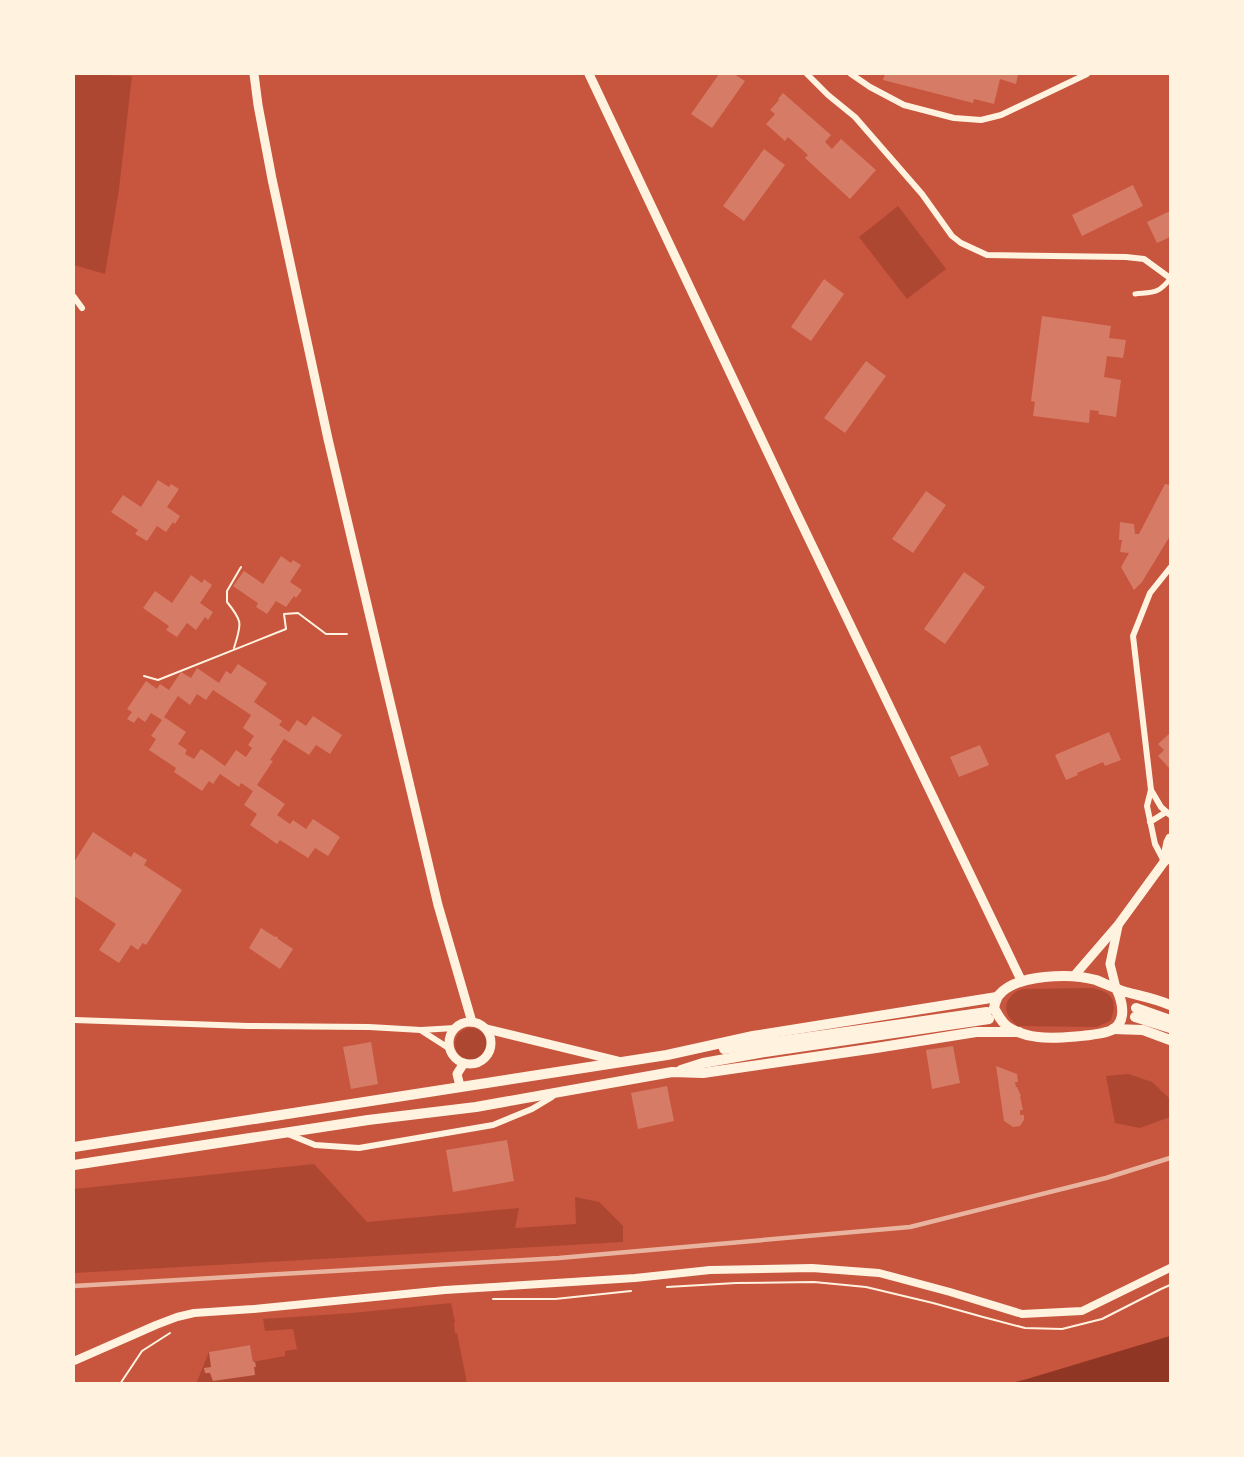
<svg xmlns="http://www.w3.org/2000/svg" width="1244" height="1457" viewBox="0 0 1244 1457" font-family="'Open Sans',sans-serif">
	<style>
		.green { fill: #ae4732 }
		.water { fill: #8f3625 }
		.building { fill: #d67c66; fill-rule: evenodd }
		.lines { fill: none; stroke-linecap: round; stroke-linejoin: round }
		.path { stroke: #fff3e0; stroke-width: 2 }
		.pedestrian { stroke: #fff3e0; stroke-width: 5 }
		.minor { stroke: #fff3e0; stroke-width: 6 }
		.tertiary { stroke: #fff3e0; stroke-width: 8 }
		.secondary { stroke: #fff3e0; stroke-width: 9 }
		.primary { stroke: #fff3e0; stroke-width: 10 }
		.rail { stroke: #e9b49f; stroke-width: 4.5 }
	</style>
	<rect width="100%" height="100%" fill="#c8553d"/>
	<g class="green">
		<path d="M74,74L132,76L119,189L105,274L74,265Z"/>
		<path d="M898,206L946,269L907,299L859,237Z"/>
		<path d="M1090,988C1112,990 1119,1002 1110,1021L1097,1027L1017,1026L1009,1017L1006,1010L1007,1002L1011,996L1017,991L1024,989Z"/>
		<circle cx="471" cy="1044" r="16"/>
		<path d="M1128,1074L1152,1082L1170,1099V1117L1140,1128L1115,1123L1106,1076Z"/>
		<path d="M314,1164L367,1222L519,1208L515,1228L576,1224L575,1197L599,1202L623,1226V1242L74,1273V1189Z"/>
		<path d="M451,1303L455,1322L454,1323L455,1333H457L467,1383L196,1384L209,1352L250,1345L253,1362L285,1356V1351L297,1349L293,1329L265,1331L263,1319L352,1313Z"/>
	</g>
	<path class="water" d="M1170,1336V1383H1011L1027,1379Z"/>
	<g class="building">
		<path d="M719,74H734L745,81L712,128L691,114Z"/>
		<path d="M885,74H1018L1016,84L1000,79L994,104L974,99L973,103L883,80Z"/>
		<path d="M783,93L831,135L825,142L832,149L841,139L876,170L850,199L805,158L808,155L788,137L785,141L766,124L775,114L770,110L779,100L778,99Z"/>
		<path d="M764,149L785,165L744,221L723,206Z"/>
		<path d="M1133,185L1143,206L1082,236L1072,215Z"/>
		<path d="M1170,211V237L1157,243L1147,222Z"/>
		<path d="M824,279L844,294L811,341L791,327Z"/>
		<path d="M1042,316L1111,326L1109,338L1126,340L1123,358L1107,356L1104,377L1121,380L1116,417L1098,414L1099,411L1090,410L1089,423L1033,416L1035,402L1031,401Z"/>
		<path d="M866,361L886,376L845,433L824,418Z"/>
		<path d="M158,480L169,487L171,484L179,489L167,507L180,516L175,524L173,522L166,532L157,526L147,541L135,534L138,530L111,512L123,495L141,507Z"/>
		<path d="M1165,484L1170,485V536L1142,582L1134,590L1121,567L1129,553L1120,552L1122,540H1119L1120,522L1134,524L1135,534H1139Z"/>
		<path d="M926,491L946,505L913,553L892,539Z"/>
		<path d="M281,556L291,563L293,560L301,565L290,582L302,590L296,598L294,596L286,607L276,601L267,614L256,607L258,603L233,586L244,571L263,584Z"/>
		<path d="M964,572L985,587L945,644L924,629Z"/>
		<path d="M191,575L202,583L204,579L212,585L200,603L213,612L208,620L205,617L196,630L187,623L177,637L166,630L169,626L143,608L155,591L172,603Z"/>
		<path d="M238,664L267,683L254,702L282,721L279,725L289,732L297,720L306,726L313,716L342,735L330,754L316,745L309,755L284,739L270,760L273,761L257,785L285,804L277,815L290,824L293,820L306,829L313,819L340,837L328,856L315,848L308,858L280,840L277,844L250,825L257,814L244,805L253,791L241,783L239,787L220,774L213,784L209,781L202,791L174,772L176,768L149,750L156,739L151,736L162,720L151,713L145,722L138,717L134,723L127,719L132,712L127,709L146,681L157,689L160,684L169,690L181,672L191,678L197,668L219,683L226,671L231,674ZM213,690L251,715L243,728L254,736L248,745L252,748L246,757L236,750L225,766L201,749L194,759L185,754L187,750L178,744L186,732L164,717L178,696L190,705L197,694L206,700Z"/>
		<path d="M1109,732L1121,760L1105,766L1103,762L1077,773L1078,775L1066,780L1055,755Z"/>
		<path d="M1170,733V769L1158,756L1164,750L1158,744Z"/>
		<path d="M980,745L989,765L959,777L950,757Z"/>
		<path d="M93,832L131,857L134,852L147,860L144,865L182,890L146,945L143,943L138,950L131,945L119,963L99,950L116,924L74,896V862Z"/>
		<path d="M261,928L275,937L277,936L278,939L293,949L280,969L249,948Z"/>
		<path d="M371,1042L378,1084L351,1089L343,1047Z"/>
		<path d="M953,1046L960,1083L932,1089L926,1050Z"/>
		<path d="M996,1066L1017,1074L1018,1082H1015L1016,1087H1017L1021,1096H1020L1023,1110H1020V1115H1024V1120L1020,1126L1013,1127L1004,1121Z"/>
		<path d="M667,1086L674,1121L638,1129L631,1093Z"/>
		<path d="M507,1140L514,1181L453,1192L446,1150Z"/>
		<path d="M250,1345L253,1362H255L256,1367H254L255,1375L213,1381L210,1373H205L204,1368L211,1367L209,1352Z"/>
	</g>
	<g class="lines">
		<g class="path">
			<path d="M234,648C241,624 244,623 227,602V591L241,567"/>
			<path d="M144,676L158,680L286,629L284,614L298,613L326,634H347"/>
			<path d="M667,1287L736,1283L814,1282L866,1287L933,1303L983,1317L1025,1328L1062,1329L1102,1319L1161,1289L1170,1285"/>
			<path d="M493,1299H555L631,1291"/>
			<path d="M120,1384L142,1351L170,1333"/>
		</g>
		<path class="pedestrian" d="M1135,294C1154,292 1158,294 1170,279"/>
		<g class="minor">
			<path d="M807,74L828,95L855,117L922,194L952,236L961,243L987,255L1126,257L1144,259L1170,278"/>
			<path d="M851,74L870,87L904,105L954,118L981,120L1001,115L1087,74"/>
			<path d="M74,297L82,308"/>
			<path d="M1151,790L1161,807L1170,815"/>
			<path d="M1150,822L1166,812"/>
			<path d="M1164,861L1155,844L1147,806L1151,790L1133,636L1150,593L1170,568"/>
			<path d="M74,1020L248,1026L369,1027L421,1030L455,1028"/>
			<path d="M422,1031L450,1049"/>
			<path d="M288,1134L315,1145L359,1148L493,1125L532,1109L552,1097"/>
		</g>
		<path class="tertiary" d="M74,1361L156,1325L177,1317L194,1313L253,1309L445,1290L635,1278L710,1270L812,1268L879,1273L950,1292L1022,1314L1082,1311L1170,1268"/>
		<g class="secondary">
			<path d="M254,74L258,105L272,179L328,439L438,905L472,1022"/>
			<path d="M589,74L795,510L1022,982"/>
			<path d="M1164,862L1168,842L1170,838"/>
			<path d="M1074,976L1118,925L1164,862L1170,857"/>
			<path d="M1116,988L1110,964L1118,926"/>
			<circle cx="470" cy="1043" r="21"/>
			<path d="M487,1029L618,1061"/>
			<path d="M460,1086L457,1074L464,1063"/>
		</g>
		<g class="primary">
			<path d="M1116,988C1122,1000 1128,1021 1112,1030C1099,1036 1053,1039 1038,1037C1028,1036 1016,1032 1008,1027C1001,1022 998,1015 994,1008C995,1003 996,999 999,995C1016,974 1071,973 1096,980C1106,984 1116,989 1126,992C1141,996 1157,999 1170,1005"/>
			<path d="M1136,1008L1170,1020"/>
			<path d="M1135,1017L1170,1028"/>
			<path d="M1113,1029L1143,1030L1170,1040"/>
			<path d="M724,1049L754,1045L987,1012"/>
			<path d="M681,1070L703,1063L765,1052L989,1019"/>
			<path d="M74,1147L667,1055L753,1036L997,997"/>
			<path d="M74,1165L368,1120L476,1107L672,1072L703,1073L876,1048L976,1032H1019"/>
		</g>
		<path class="rail" d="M74,1286L559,1258L910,1227L1106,1178L1170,1158"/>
	</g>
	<rect width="1244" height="1457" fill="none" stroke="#fff3e0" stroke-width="150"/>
</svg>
